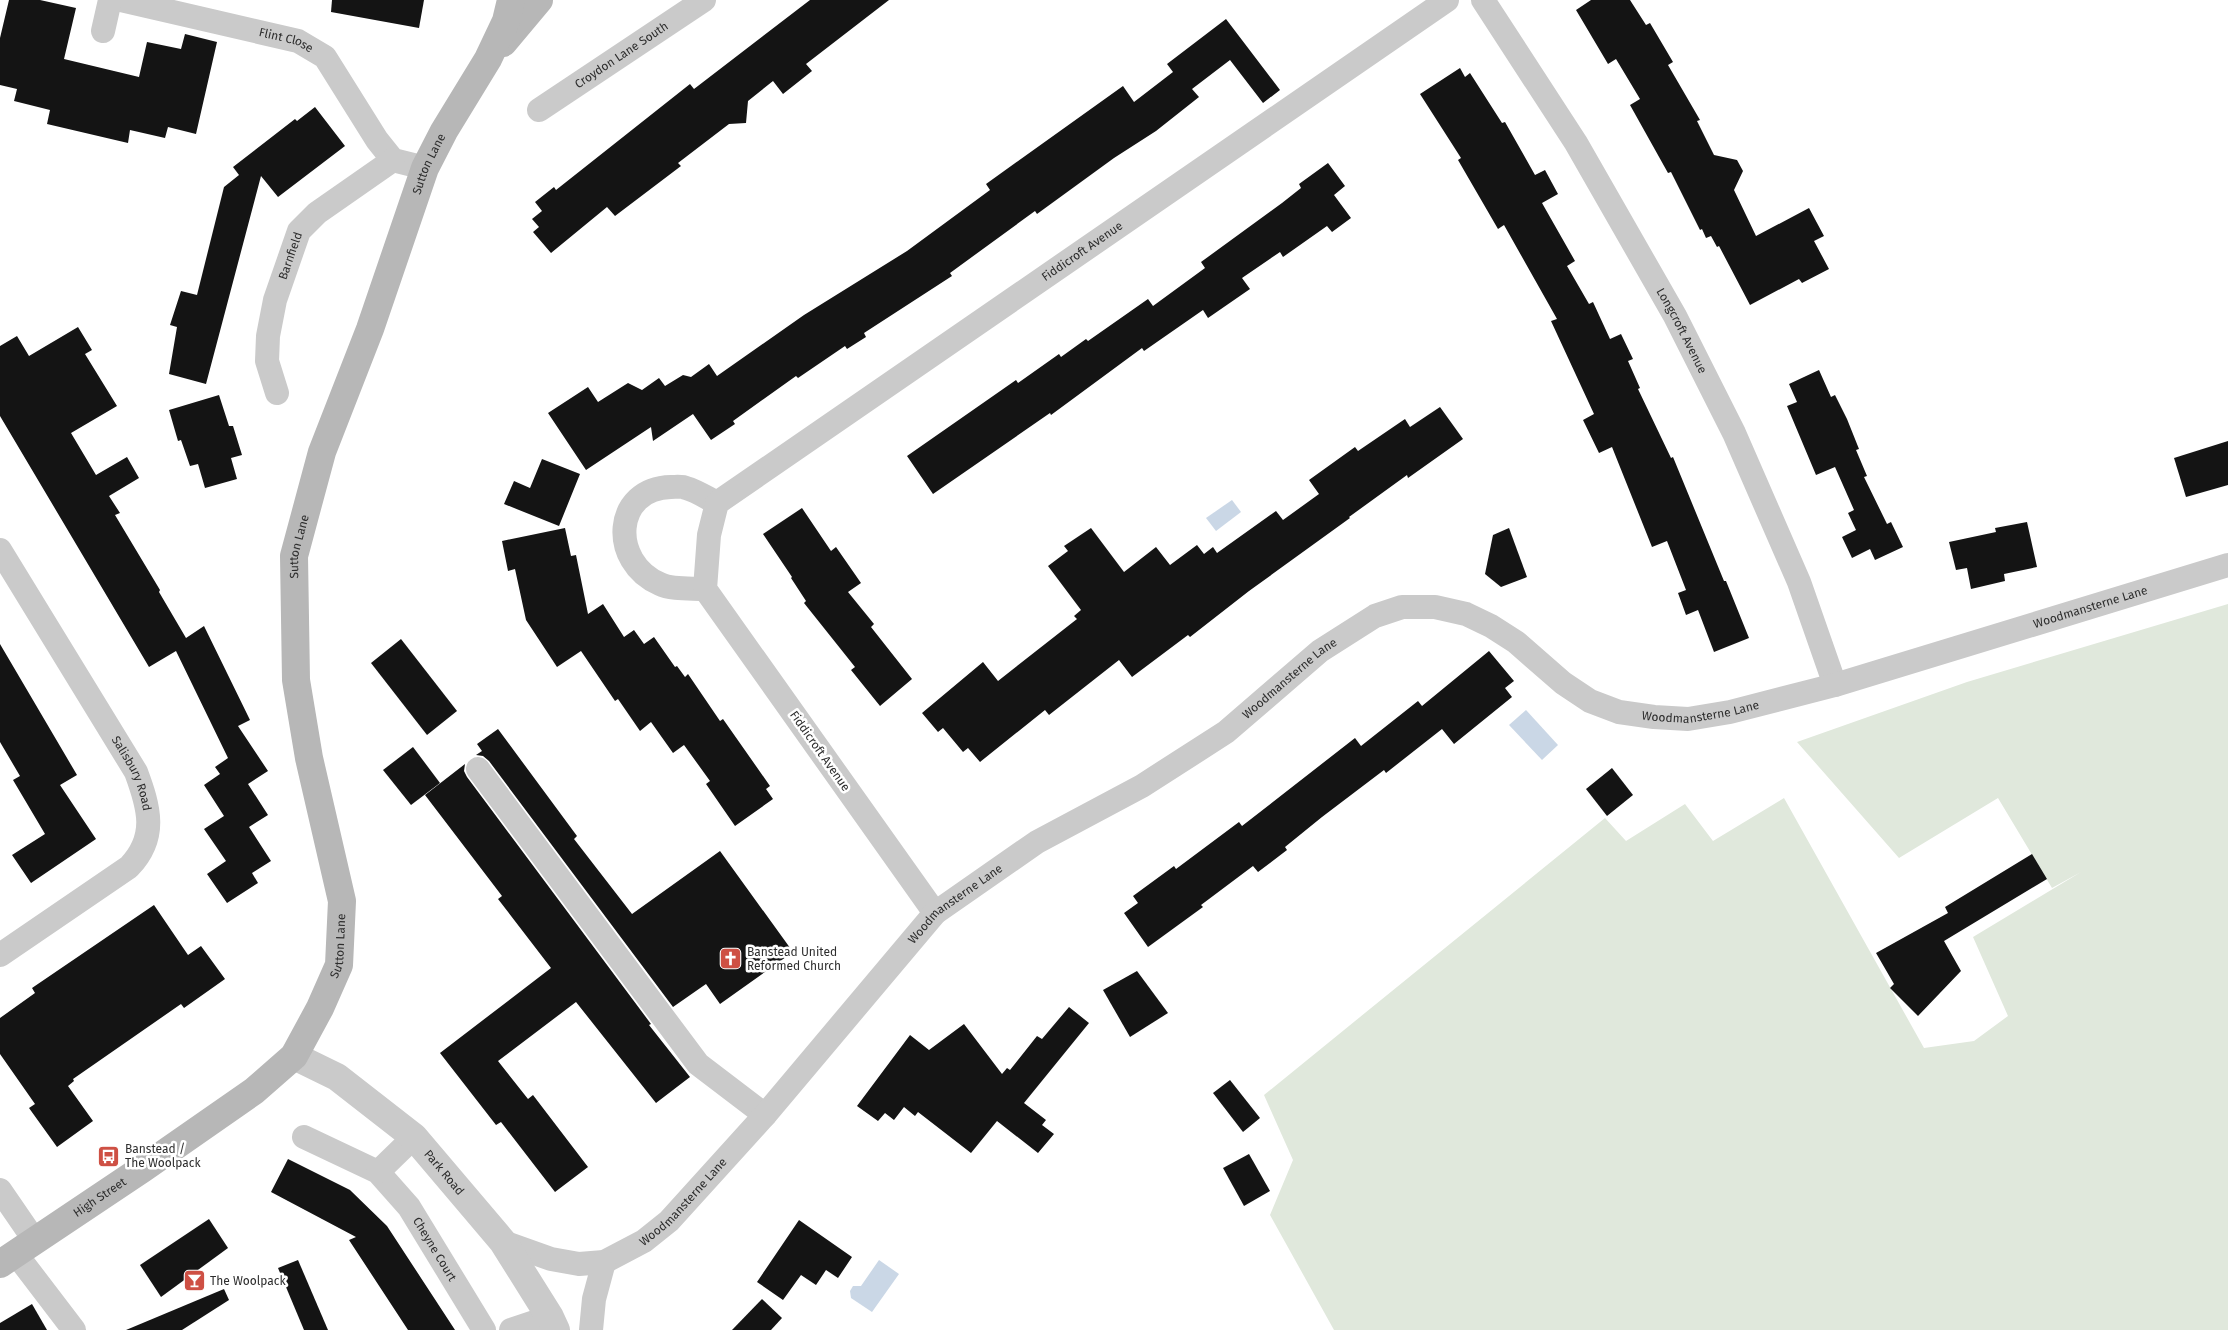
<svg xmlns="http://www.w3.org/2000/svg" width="2228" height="1330" viewBox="0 0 2228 1330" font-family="'Fira Sans',sans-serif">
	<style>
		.green { fill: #e0e8dc }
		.water { fill: #cad7e6 }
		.building { fill: #141414 }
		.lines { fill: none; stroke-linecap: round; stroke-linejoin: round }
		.minor { stroke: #cacaca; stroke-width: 24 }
		.tertiary { stroke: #cacaca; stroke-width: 28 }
		.secondary { stroke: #b7b7b7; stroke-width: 28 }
		.labels { text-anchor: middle; stroke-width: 5; stroke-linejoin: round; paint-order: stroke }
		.street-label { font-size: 12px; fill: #2d2d2d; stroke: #fff }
		.poi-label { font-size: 12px; fill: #2d2d2d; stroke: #fff; text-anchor: start }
	</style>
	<rect width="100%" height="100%" fill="#fff"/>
	<path class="green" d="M2228,604V1330H1334L1270,1215L1293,1160L1264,1095L1605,818L1626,841L1685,804L1713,841L1784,798L1924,1048L1974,1041L2008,1016L1973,937L2081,872L2052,888L1998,798L1899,858L1797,742L1967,682Z"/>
	<g class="water">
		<path d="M1232,500L1241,512L1216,531L1206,518Z"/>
		<path d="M1526,710L1558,745L1542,760L1509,725Z"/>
		<path d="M879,1260L899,1274L872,1312L851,1298L850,1291L853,1286H861Z"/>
	</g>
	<g class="building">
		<path d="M9,0H40L76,8L64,59L139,77L147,42L181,49L185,34L217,42L196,134L168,127L165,138L130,130L128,143L47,124L50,110L14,101L17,89L0,85V38Z"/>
		<path d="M332,0H424L419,28L331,12Z"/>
		<path d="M810,0H889L806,64L812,71L783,94L773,81L748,101L746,123L729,124L678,163L681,166L615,216L607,207L551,253L533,232L539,227L532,219L542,211L535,202L554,187L556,190L690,84L694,89Z"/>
		<path d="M1591,0H1630L1646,25L1650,23L1673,62L1668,65L1700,120L1697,121L1714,155L1737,160L1743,171L1734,190L1756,236L1809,208L1824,236L1814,241L1829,269L1802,283L1799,279L1750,305L1719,246L1717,247L1711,236L1706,238L1702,229L1700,230L1671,172L1668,173L1630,105L1640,99L1616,59L1608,64L1576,10Z"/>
		<path d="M1226,19L1280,90L1263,103L1230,60L1192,89L1199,97L1156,131L1114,158L1037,214L1035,211L950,273L952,276L864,333L866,337L847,349L845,346L798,378L796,376L733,421L735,424L711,440L693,414L653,441L651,427L586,470L548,413L588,387L598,402L628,383L642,390L659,378L665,386L683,375L691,377L709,364L717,376L804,315L907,251L990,190L986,184L1123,86L1134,102L1173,72L1167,64Z"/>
		<path d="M1460,68L1465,77L1470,73L1502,123L1505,122L1535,175L1545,170L1558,194L1542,203L1575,261L1567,266L1589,304L1593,302L1610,339L1621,334L1633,359L1628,361L1640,388L1638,389L1671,458L1673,457L1724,581H1726L1749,638L1714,652L1698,610L1686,615L1678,593L1686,590L1667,541L1652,547L1612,447L1599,453L1583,420L1594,414L1551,321L1557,319L1504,225L1498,229L1458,160L1461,158L1420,94Z"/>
		<path d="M315,107L345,146L278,197L261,176L206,384L169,374L177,327L170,325L181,291L197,295L224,187L239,175L233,167L295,119L297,121Z"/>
		<path d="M1328,163L1345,186L1334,195L1351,218L1332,232L1327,226L1283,257L1280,252L1242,278L1250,289L1208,318L1203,310L1144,351L1142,348L1051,415L1050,413L933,494L907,456L1016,380L1018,383L1059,354L1061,357L1086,339L1088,341L1148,299L1153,306L1205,268L1201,262L1282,203L1301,188L1299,184Z"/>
		<path d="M78,327L92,350L85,354L117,406L71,433L96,475L127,457L139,478L109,496L120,513L115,515L160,590L159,592L186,638L204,626L250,720L238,726L268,771L248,784L268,815L249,827L271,861L252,873L258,883L227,903L207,874L226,861L204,829L224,816L204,785L220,774L215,767L228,758L176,651L149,667L0,416V346L17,336L29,356Z"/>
		<path d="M1819,370L1831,397L1835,395L1847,419L1859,449L1856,450L1867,476L1864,477L1887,524L1891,522L1903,547L1875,560L1870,549L1852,558L1842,537L1856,530L1848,513L1854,510L1835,467L1816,475L1787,406L1797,402L1789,384Z"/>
		<path d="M219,395L229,426H233L242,455L231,458L237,479L205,488L198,464L190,466L181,440L178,441L169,410Z"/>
		<path d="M1440,407L1463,439L1408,478L1407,475L1349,517L1350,518L1249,591L1190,637L1188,635L1132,677L1119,660L1049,715L1045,710L980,762L968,748L963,752L943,728L938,732L922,713L983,662L998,681L1077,619L1074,616L1081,610L1048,566L1068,551L1064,546L1091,528L1124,572L1156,547L1170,565L1197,545L1204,554L1213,547L1217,553L1276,511L1283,520L1319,494L1309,480L1355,447L1358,451L1405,419L1410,427Z"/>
		<path d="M2228,441V485L2186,497L2174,458Z"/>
		<path d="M542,459L580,474L559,526L504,504L514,481L530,488Z"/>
		<path d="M802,508L831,551L836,547L861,583L848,592L874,624L871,627L912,679L880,706L851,670L855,667L804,603L806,601L791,578L792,577L763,534Z"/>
		<path d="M2027,522L2037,567L2004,574L2005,581L1971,589L1967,568L1956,570L1949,542L1996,532L1995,528Z"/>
		<path d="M565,528L571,556L576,555L588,614L603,604L624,637L634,630L644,644L654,637L675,667L677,666L685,677L688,674L720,721L723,719L770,786L766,789L773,799L735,826L706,784L710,781L684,745L673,753L651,722L640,731L618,699L615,701L581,651L557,667L526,620L515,569L508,571L502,541Z"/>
		<path d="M1509,528L1527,577L1501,587L1485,574L1493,535Z"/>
		<path d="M401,639L457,711L427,735L371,663Z"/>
		<path d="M0,644L77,775L60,785L96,839L31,883L12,855L45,834L13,780L20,776L0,742Z"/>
		<path d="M1489,651L1514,681L1505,688L1512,697L1454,744L1442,729L1386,773L1384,770L1322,817L1285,847L1287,850L1258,872L1253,866L1201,905L1203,907L1148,947L1124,913L1138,903L1133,896L1174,866L1176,869L1239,822L1242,826L1355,738L1361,746L1418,701L1422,706Z"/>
		<path d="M498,729L577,836L574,839L632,914L720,851L793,952L720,1004L706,984L673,1007L489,761L483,756L476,755L482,751L477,744Z"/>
		<path d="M413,747L440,783L411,805L383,770Z"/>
		<path d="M465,764L464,771L467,777L651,1024L649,1025L690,1077L656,1103L576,1002L498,1061L528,1099L533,1095L588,1167L555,1192L501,1122L496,1125L440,1053L551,968L498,899L502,896L425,795Z"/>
		<path d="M1612,768L1633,795L1607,816L1586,789Z"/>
		<path d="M2032,854L2047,879L1944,941L1961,971L1918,1016L1890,988L1894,984L1876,953L1948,913L1945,907Z"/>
		<path d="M154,905L188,955L201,946L225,979L184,1008L181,1004L73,1079L74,1081L68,1086L93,1121L57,1147L29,1108L35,1104L0,1054V1018L35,993L32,988Z"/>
		<path d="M1137,971L1168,1013L1130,1037L1103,990Z"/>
		<path d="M1069,1007L1089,1023L1024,1103L1046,1120L1042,1125L1054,1134L1038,1153L997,1121L971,1153L918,1112L915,1116L904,1107L894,1120L885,1113L878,1121L857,1106L910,1035L929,1050L964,1024L1002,1074L1007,1068L1010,1070L1037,1036L1042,1039Z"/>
		<path d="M1230,1080L1260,1118L1243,1132L1213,1093Z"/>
		<path d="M1249,1154L1270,1191L1244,1206L1223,1168Z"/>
		<path d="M288,1159L350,1190L387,1226L455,1330H408L349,1240L356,1237L271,1192Z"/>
		<path d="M209,1219L228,1248L161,1297L140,1265Z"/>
		<path d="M799,1220L852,1257L838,1278L826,1270L816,1285L801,1275L783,1300L757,1282Z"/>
		<path d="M298,1260L328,1330H304L278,1268Z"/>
		<path d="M224,1289L229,1300L182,1330H126Z"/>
		<path d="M762,1299L782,1318L771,1330H732Z"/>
		<path d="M32,1304L47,1330H0V1323Z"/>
	</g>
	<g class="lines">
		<g class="minor">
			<path id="s1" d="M121,0L298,41L325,57L377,140L393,160L425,168"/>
			<path id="s2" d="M1483,0L1576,143L1675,316L1734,433L1799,582L1835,685"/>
			<path d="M103,31L110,0"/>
			<path id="s3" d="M539,110L704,0"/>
			<path id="s4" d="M277,393L267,361L268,336L275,300L299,231L317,213L393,160"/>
			<path id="s5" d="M0,550L136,772C149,807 158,837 129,867L0,955"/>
			<path d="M705,589C692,588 672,590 660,584C609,562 613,488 671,487C676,487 682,486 686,488C697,491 707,498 717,503"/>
			<path d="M478,769L698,1064L765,1115"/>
			<path id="s6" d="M935,913L705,589L709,535L717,503L1447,0"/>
			<path id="s7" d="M304,1137L378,1172L409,1207L484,1330"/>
			<path d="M378,1172L414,1137"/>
			<path d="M0,1190L35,1241"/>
			<path id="s8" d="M503,1242L551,1259L579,1264L604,1262L644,1241L669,1221L765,1115L935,913L1037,842L1142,786L1226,732L1320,651L1375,616L1402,607H1435L1466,614L1491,626L1516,642L1563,683L1590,701L1619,712L1654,717L1688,719L1730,712L1835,685L2228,565"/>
			<path d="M16,1254L74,1330"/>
			<path d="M511,1330L550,1317"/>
			<path d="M591,1330L594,1299L604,1262"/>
		</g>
		<path class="tertiary" id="s9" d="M294,1056L337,1077L414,1137L503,1242L550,1317L556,1330"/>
		<g class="secondary">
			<path d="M503,43L539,0"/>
			<path id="s10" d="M0,1264L142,1169L254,1091L294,1056L320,1008L339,965L342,901L309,758L296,680L294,556L322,452L370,329L425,168L444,131L488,59L506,21L511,0"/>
		</g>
	</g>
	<defs>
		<symbol id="church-square" viewBox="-11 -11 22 22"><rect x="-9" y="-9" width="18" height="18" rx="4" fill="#ce5044" stroke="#fff"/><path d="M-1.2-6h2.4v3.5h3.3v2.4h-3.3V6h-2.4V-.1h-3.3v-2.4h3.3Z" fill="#fff"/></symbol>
		<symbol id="bus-square" viewBox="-11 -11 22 22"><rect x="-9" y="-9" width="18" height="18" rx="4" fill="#ce5044" stroke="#fff"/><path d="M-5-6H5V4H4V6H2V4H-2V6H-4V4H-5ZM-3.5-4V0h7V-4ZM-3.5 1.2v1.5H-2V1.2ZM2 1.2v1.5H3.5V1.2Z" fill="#fff"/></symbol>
		<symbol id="bar-square" viewBox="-11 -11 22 22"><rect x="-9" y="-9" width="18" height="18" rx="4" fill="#ce5044" stroke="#fff"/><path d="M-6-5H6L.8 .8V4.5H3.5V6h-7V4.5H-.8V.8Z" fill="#fff"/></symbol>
	</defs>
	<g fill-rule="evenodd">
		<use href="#church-square" x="718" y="946" width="25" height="25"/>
		<use href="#bus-square" x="96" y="1144" width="25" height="25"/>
		<use href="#bar-square" x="182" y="1268" width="25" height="25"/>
	</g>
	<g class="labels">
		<g class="street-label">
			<text dy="4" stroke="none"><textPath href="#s1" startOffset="170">Flint Close</textPath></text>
			<text dy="4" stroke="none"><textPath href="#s3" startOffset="99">Croydon Lane South</textPath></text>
			<text dy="4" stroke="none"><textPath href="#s10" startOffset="1291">Sutton Lane</textPath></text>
			<text dy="4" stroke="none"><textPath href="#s6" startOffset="928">Fiddicroft Avenue</textPath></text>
			<text dy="4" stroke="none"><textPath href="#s4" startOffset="142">Barnfield</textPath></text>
			<text dy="4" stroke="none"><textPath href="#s2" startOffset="386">Longcroft Avenue</textPath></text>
			<text dy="4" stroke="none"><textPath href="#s10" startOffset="886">Sutton Lane</textPath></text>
			<text dy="4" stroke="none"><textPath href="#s8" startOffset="1885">Woodmansterne Lane</textPath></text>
			<text dy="4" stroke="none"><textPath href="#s8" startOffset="1015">Woodmansterne Lane</textPath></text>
			<text dy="4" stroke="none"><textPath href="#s8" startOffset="1480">Woodmansterne Lane</textPath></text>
			<text transform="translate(820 751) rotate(55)" y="4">Fiddicroft Avenue</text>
			<text dy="4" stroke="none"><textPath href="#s5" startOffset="260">Salisbury Road</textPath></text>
			<text dy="4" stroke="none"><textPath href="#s8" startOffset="610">Woodmansterne Lane</textPath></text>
			<text dy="4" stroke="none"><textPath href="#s10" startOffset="481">Sutton Lane</textPath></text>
			<text dy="4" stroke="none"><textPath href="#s9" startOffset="192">Park Road</textPath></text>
			<text dy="4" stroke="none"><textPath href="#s10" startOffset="120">High Street</textPath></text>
			<text dy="4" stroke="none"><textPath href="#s8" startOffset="205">Woodmansterne Lane</textPath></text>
			<text dy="4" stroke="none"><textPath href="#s7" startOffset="178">Cheyne Court</textPath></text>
		</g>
		<g class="poi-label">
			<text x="747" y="956">Banstead United<tspan x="747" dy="14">Reformed Church</tspan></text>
			<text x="125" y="1153">Banstead /<tspan x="125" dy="14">The Woolpack</tspan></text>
			<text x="210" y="1285">The Woolpack</text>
		</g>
	</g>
</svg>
